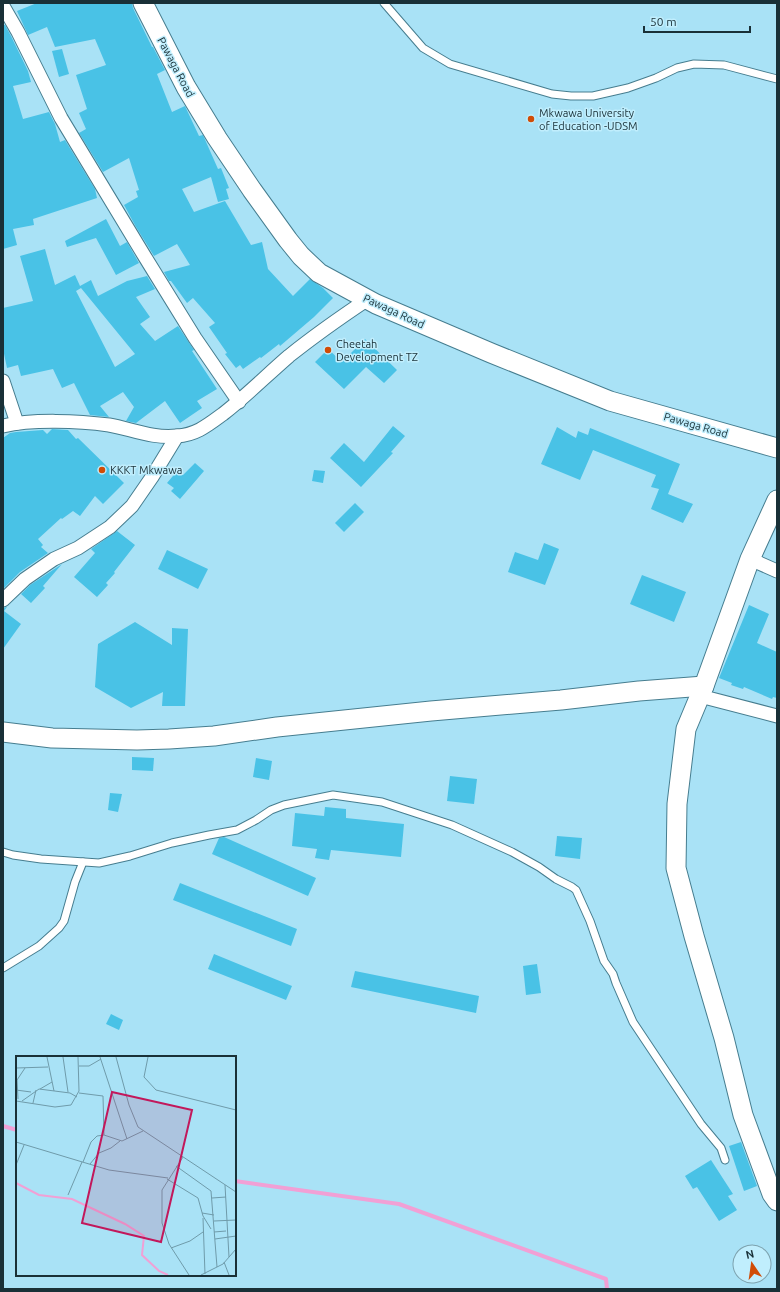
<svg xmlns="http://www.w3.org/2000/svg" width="780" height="1292" viewBox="0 0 780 1292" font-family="Ubuntu,sans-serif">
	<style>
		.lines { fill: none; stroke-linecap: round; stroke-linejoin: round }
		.stream { stroke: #f1a0d5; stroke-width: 4 }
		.building { fill: #49c2e6; fill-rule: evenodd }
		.lane-casing { stroke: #467d8f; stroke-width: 9 }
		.street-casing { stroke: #467d8f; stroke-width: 15 }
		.secondary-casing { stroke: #467d8f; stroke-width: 21 }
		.lane { stroke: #fff; stroke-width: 7 }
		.street { stroke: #fff; stroke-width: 13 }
		.secondary { stroke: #fff; stroke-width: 19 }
		.poi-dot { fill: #d14c06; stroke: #c0eefd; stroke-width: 1.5 }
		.labels { text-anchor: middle; stroke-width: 3; stroke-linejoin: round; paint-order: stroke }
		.street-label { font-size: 11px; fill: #193037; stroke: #c0eefd }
		.poi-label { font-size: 11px; fill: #193037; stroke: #c0eefd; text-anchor: start }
		.inset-river { fill: none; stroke: #f1a0d5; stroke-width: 2 }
		.inset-road { fill: none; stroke: #6f9baa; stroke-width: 1 }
		.view { fill: #c2185b; fill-opacity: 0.15; stroke: #c2185b; stroke-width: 2 }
		.inset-edge { fill: none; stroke: #193037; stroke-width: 2 }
	</style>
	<rect width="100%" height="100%" fill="#a9e2f6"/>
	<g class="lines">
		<g class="stream">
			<path d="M3,1126L17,1130"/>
			<path d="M235,1181L399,1204L606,1279L607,1289"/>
		</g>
	</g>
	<g class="building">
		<path d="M37,3H132L133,8L152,47H153L165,70L157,74L172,112L185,106L199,136L203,135L218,169L221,168L229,188L226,189L229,199L218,202L211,177L182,189L194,212L225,201L251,245L262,242L268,269L293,296L310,279L323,288L333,298L314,317L280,346L279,344L261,358L260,357L243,369L240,365L236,368L225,354L227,353L209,327L215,323L193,298L187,303L171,281H169L164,272L190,265L177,244L154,256L136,227L124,205L138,197L136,191L139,190L129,158L103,172L79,133L86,129L79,113L87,109L76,75L106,65L95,39L55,47L47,27L28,35L17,11Z"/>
		<path d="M3,25H5L11,36L28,71L31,82L13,86L23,119L49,112L55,124L60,142L65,140L95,189L97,198L33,219L34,225L13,229L17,245L3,249Z"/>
		<path d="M62,49L69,74L59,77L52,51Z"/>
		<path d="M106,219L120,246L127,242L139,263L116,275L96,238L67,247L65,241Z"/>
		<path d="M45,249L55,285L75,275L80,286L91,280L98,296L127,281L147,276L155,289L136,297L150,317L140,324L155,341L178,326L194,350L192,351L217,389L197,401L202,408L180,423L165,401L136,423L126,421L134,407L123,392L100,406L109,417L90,415L74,383L62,388L53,369L21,376L18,365L7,368L3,349V308L33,301L20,256ZM81,288L135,354L115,367L76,291Z"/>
		<path d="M365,339L397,370L384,383L366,367L344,389L315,362L328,349L342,362Z"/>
		<path d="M393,426L405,436L391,452L393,453L361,487L330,458L344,443L364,462Z"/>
		<path d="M557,427L576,438L578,431L588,435L590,428L680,464L668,494L693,504L683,523L651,509L659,489L651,487L656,475L593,450L580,480L541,464Z"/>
		<path d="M52,429L68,430L76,439L78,438L124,483L103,504L95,496L80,516L73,511L62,519L61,518L38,539L43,545L41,547L48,553L20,572L3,589V438L10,433L16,432L43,430L47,434Z"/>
		<path d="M195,463L204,471L180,499L171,491L174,488L167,483L178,470L183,475Z"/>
		<path d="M314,470L325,471L323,483L312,481Z"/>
		<path d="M355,503L364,512L344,532L335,523Z"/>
		<path d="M117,531L135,545L114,572L115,573L106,583L108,585L97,597L74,577L95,553L91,549Z"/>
		<path d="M544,543L559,549L545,585L508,572L515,552L538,560Z"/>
		<path d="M167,550L208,569L198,589L158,569Z"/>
		<path d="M62,564L43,586L45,588L31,603L21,594L30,585Z"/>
		<path d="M642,575L686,592L674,622L630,604Z"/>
		<path d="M749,605L769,614L757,643L777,652V698L773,697L772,699L744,687L743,689L731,685L732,683L719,678Z"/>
		<path d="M7,607L4,611L21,624L3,649V608Z"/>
		<path d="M135,622L172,645V628L188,629L185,706H162L163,692L131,708L95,687L98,644Z"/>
		<path d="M132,757L154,758L153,771L132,770Z"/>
		<path d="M256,758L272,761L269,780L253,777Z"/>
		<path d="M450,776L477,779L474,804L447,801Z"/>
		<path d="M110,793L122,794L118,812L108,810Z"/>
		<path d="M325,807L346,809V818L404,824L401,857L331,850L329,860L315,858L317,849L292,846L295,813L324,816Z"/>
		<path d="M557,836L582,838L580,859L555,856Z"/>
		<path d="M224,837L316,878L308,896L212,854L219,838Z"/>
		<path d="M180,883L297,929L291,946L173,900Z"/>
		<path d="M214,954L292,986L286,1000L208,969Z"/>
		<path d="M537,964L541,993L526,995L523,966Z"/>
		<path d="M355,971L479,996L476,1013L351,987Z"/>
		<path d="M111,1014L123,1020L119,1030L106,1024Z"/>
		<path d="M741,1142L757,1186L744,1191L729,1146Z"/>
		<path d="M711,1160L733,1194L728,1196L737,1210L719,1221L697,1187L693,1189L685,1176Z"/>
	</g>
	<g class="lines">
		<defs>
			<g id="lane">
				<path d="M384,3L423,48L450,64L552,94L571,96H593L628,88L656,78L677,68L694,64L724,65L777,79"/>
				<path d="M3,852L13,855L41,859L99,863L130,856L172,843L209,835L237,830L256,820L271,810L284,805L333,795L382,802L452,825L512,852L539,867L556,879L572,887L576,890L590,921L604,961L613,974L616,983L633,1022L701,1124L721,1148L725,1160"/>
				<path d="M3,968L39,946L59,928L64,921L75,882L83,862"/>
			</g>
			<g id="street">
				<path d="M3,6L18,32L61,118L145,257L195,338L239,402"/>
				<path d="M3,381L17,423"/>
				<path d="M3,426C32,419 79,421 109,425C131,429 154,439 177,436C196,435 208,425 223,414C246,396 267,375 289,356C314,336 341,317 368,299"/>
				<path d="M750,559L777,571"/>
				<path d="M3,600L25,579L54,559L78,548L110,527L132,506L152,477L177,436"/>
				<path d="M700,696L777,716"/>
			</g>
			<g id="secondary">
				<path d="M143,3L186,87L217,138L252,190L288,240L301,256L319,273L376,304L491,353L610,401L777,448"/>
				<path d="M777,500L750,559L704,686L686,729L677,804L676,868L694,936L724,1038L743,1115L772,1194L777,1201"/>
				<path d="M3,732L52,738L137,740L169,739L214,736L277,727L431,711L561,700L639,691L704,686"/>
			</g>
		</defs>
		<use href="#lane" class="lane-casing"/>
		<use href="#street" class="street-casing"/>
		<use href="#secondary" class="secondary-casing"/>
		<use href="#lane" class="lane"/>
		<use href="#street" class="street"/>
		<use href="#secondary" class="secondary"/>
	</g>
	<g class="poi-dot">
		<circle cx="531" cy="119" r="4"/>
		<circle cx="328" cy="350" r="4"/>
		<circle cx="102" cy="470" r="4"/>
	</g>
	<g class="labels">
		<g class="street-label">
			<text transform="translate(176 67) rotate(62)" y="4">Pawaga Road</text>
			<text transform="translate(394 311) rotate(25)" y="4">Pawaga Road</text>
			<text transform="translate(696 425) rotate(16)" y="4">Pawaga Road</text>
		</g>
		<g class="poi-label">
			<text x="539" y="117">Mkwawa University<tspan x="539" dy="13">of Education -UDSM</tspan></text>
			<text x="336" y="348">Cheetah<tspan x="336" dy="13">Development TZ</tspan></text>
			<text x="110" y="474">KKKT Mkwawa</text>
		</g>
	</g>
	<g transform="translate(16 1056)">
		<rect width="220" height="220" fill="#a9e2f6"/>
		<path class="inset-river" d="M0,127L23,139L56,143L109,168L128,180L126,199L143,215L152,219"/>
		<path class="inset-road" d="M31,1L38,35M47,1L52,36M84,1L111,83M100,1L113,49L122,71L220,136M132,1L128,21L140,34L220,54M63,10H73L85,3M0,12L32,11M24,33L36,26M0,34L15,36M63,37L87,40L88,79M2,43L1,24L9,12M0,45L39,51L55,49L63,35L62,1M6,45L23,33L54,37L61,41M17,47L20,34M0,86L93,114L152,122M167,101L146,134V167L153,188L173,219M67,106L75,86L81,80L88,79L106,85L127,75M74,108L83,97L95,92L104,85M0,109L8,89M160,110L195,135L201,211M151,123L182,142L187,160L195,173M209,129L213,201M52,139L66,106M196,142L210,141M186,157L198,159M187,162L189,218M198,165L220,164M198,176L210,175M199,183L220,180M155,192L174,185L187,176M208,206L213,219M185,219L207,208L220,193"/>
		<path class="view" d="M96,36L176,54L145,186L66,167Z"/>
		<rect width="220" height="220" class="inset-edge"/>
	</g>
	<rect width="780" height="1292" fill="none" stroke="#193037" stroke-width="8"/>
	<g transform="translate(752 1264) rotate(347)"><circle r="19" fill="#c0eefd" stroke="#7da2ae"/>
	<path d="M0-3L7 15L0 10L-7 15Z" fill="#d14c06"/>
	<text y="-6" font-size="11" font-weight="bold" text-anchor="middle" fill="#193037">N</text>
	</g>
	<path d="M644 26v6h106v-6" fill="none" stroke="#193037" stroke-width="2"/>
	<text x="650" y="26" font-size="12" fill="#193037" stroke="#c0eefd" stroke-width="3" paint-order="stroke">50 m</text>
</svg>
